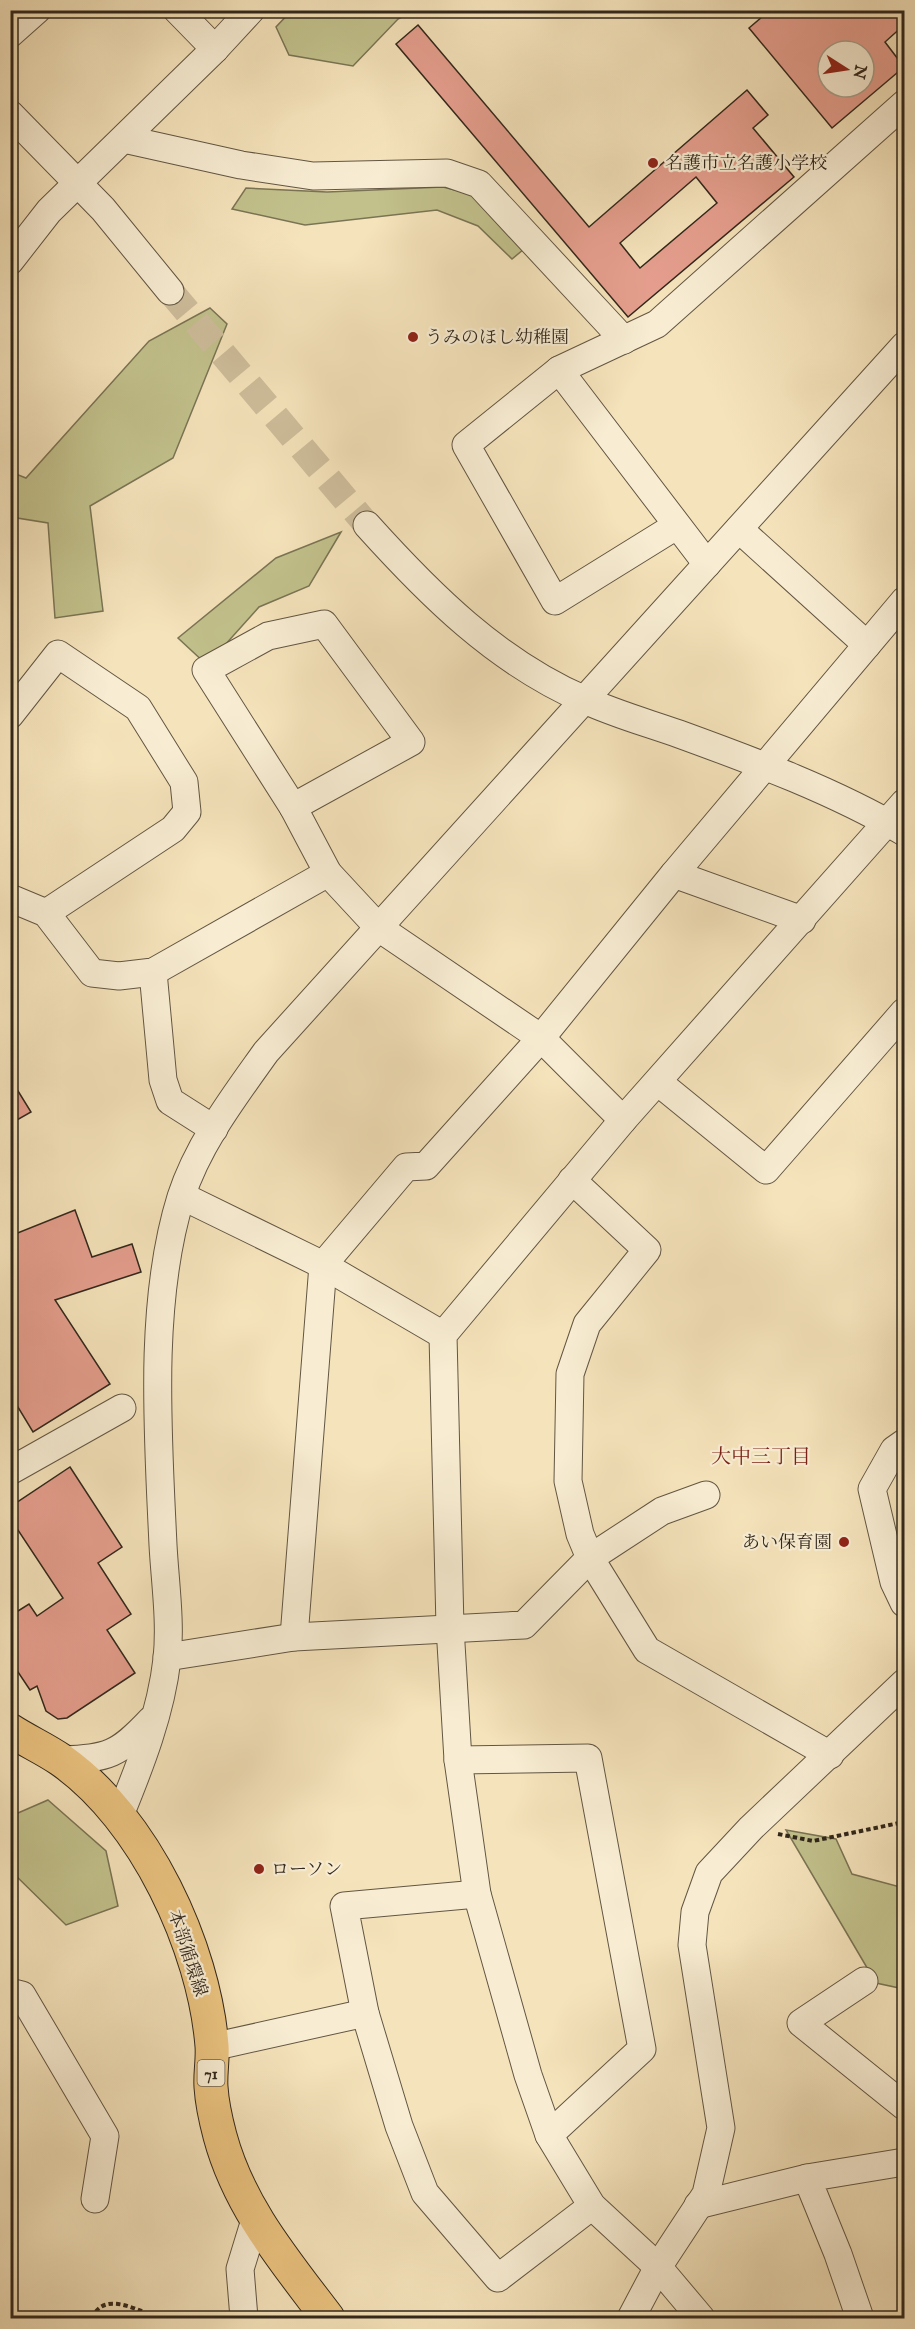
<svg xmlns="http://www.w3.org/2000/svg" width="915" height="2329" viewBox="0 0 915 2329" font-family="'IM FELL English','Noto Serif JP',serif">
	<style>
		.green { fill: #c2c18c; stroke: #7a7454; stroke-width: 1.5 }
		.building { fill: #e59e8d; stroke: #31271b; stroke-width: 1.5; fill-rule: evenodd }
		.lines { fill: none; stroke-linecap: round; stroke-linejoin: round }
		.minor-tunnel { stroke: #cebd9b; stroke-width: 27; stroke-dasharray: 27 14; stroke-linecap: butt }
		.minor-casing { stroke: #625643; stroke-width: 29 }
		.major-casing { stroke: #31271b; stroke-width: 35 }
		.path { stroke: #31271b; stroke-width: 4; stroke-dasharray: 4.5 3; stroke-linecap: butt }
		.minor { stroke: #f8edd3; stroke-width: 27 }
		.major { stroke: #eac27e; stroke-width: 33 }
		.poi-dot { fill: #8f2418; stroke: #f8edd3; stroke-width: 2 }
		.labels { text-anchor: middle; stroke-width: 4.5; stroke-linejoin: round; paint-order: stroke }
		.shield { fill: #f8edd3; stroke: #6d6252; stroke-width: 1.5 }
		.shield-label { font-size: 16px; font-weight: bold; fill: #31271b }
		.poi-label { font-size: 18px; fill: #31271b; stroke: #f8edd3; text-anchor: start }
		.street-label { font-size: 18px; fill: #31271b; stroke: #f8edd3 }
		.neighbourhood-label { font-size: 20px; fill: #7a1f14; stroke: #f8edd3 }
	</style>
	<rect width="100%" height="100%" fill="#f5e3bb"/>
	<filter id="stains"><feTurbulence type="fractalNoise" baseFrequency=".00333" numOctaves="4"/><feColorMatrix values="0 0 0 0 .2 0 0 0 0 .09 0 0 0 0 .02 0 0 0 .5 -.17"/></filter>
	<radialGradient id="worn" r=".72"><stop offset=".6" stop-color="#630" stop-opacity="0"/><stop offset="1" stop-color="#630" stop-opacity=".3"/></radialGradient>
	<g class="green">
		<path d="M292,10H413V11L398,19L353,66L289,55L276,27Z"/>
		<path d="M443,187L483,197L530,244L512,259L478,226L437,210L305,225L232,209L246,188L327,192Z"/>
		<path d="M210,308L227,324L173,458L90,506L103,611L55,618L48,523L11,517V472L26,478L149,341Z"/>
		<path d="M341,532L309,586L259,607L207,665L178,638L276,558Z"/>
		<path d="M48,1800L106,1851L118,1906L66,1925L11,1871V1816Z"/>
		<path d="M786,1830L836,1839L852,1874L904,1888V1989L876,1983Z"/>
	</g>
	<g class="building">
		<path d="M770,10H904V25L885,42L904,67L832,128L749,28ZM828,51H864V87H828Z"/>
		<path d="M418,25L589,227L747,90L768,115L753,128L794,177L628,317L396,44ZM696,177L717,203L640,268L620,243Z"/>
		<path d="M10,1078L31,1112L10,1124Z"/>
		<path d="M75,1210L92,1257L132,1244L141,1272L55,1300L110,1384L33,1432L10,1394V1236Z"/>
		<path d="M70,1467L122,1547L98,1563L131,1614L107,1630L135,1673L67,1718L58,1719L46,1711L37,1686L30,1690L10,1660V1616L29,1604L37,1616L63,1598L10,1518V1507Z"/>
	</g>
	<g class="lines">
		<path class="minor-tunnel" d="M170,291L367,525"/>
		<defs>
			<g id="minor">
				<path d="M177,10L215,49"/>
				<path d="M10,34L37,10"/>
				<path d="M10,114L103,209L170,291"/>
				<path d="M124,139L241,165L313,176L447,173L479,184L624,340"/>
				<path d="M10,261L49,211L215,49L251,10"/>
				<path d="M559,370L707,564"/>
				<path d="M367,525C430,595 497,662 585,700C615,714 648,723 679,734C756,762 834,791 904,832"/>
				<path d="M676,526L555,601L466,445L559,370L657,324L904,104"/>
				<path d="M739,529L867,645"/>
				<path d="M324,624L411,742L293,807L206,670L268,636Z"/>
				<path d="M10,715L58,654L138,708L184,782L187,812L173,829L46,913"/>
				<path d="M293,807L328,873L379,928L541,1038L623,1120"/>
				<path d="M674,874L904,601"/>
				<path d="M10,898L46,913L92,973L119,976L153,972L328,873"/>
				<path d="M153,972L163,1080L170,1101L214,1129"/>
				<path d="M658,1082L766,1170L904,1012"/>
				<path d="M572,1180L647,1250L587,1324L570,1374L568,1481L580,1534L590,1558L647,1650L830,1755"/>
				<path d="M182,1196L323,1265L443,1335"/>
				<path d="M904,1443L894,1450L872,1489L894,1582L904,1603"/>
				<path d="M10,1471L122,1408"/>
				<path d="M294,1637L323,1265L406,1167L426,1166L541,1038L674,874L802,920"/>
				<path d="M167,1657L294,1637L524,1625L590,1558L662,1511L706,1495"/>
				<path d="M61,1760C109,1758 118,1755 151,1720"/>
				<path d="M458,1760L588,1758L642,2049L549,2135"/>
				<path d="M120,1815C140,1766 161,1713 167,1659C171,1622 165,1582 163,1545C158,1435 148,1303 181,1197C198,1144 234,1097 266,1052L904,346"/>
				<path d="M477,1894L344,1906L365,2013L399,2126L425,2193L498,2278L592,2206"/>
				<path d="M864,1981L801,2023L904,2106"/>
				<path d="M10,1992L22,1995L105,2136L95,2199"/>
				<path d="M212,2047L365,2013"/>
				<path d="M698,2205L807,2178"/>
				<path d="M244,2318L240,2269L255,2220"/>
				<path d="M631,2318L658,2267L706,2194L721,2128L692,1945L695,1912L709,1873L751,1828L904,1683"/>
				<path d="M701,2318L658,2267L592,2206L549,2135L528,2075L477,1894L458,1760L450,1627L443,1335L623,1120L904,803"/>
				<path d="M860,2318L838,2254L807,2178L904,2162"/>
			</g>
			<path id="major" d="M10,1730C27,1741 45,1749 61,1760C145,1819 204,1947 212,2046C213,2060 210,2074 211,2087C212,2103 216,2121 220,2136C239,2207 285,2261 328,2318"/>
		</defs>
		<use href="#minor" class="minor-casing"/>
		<use href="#major" class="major-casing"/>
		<g class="path">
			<path d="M778,1834L813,1841L904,1822"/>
			<path d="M92,2318C102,2295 126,2305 144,2312L146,2318"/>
		</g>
		<use href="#minor" class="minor"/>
		<use href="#major" class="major"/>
	</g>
	<g class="poi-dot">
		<circle cx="653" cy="163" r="6"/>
		<circle cx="413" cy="337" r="6"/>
		<circle cx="844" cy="1542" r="6"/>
		<circle cx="259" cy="1869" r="6"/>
	</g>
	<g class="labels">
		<rect class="shield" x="197.5" y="2060" width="27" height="26" rx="4.5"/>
		<g class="shield-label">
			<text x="211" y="2079">71</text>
		</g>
		<g class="poi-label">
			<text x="665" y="169">名護市立名護小学校</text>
			<text x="425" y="343">うみのほし幼稚園</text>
			<text x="832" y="1548" text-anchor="end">あい保育園</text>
			<text x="271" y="1875">ローソン</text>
		</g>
		<g class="street-label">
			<text transform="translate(188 1953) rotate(72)" y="6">本部循環線</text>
		</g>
		<g class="neighbourhood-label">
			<text x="761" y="1463">大中三丁目</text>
		</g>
	</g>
	<rect width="915" height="2329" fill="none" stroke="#f5e3bb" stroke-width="36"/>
	<rect x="12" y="12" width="891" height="2305" fill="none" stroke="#31271b" stroke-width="3"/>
	<rect x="18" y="18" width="879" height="2293" fill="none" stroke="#31271b" stroke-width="1.5"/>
	<g transform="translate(846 69) rotate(102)"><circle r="28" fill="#f8edd3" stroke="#a89e89" stroke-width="1.5"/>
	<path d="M0-4.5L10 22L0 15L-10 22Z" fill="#8f2418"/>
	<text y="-9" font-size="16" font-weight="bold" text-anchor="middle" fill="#31271b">N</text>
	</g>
	<rect width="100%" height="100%" filter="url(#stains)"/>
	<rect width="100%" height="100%" fill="url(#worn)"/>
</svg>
